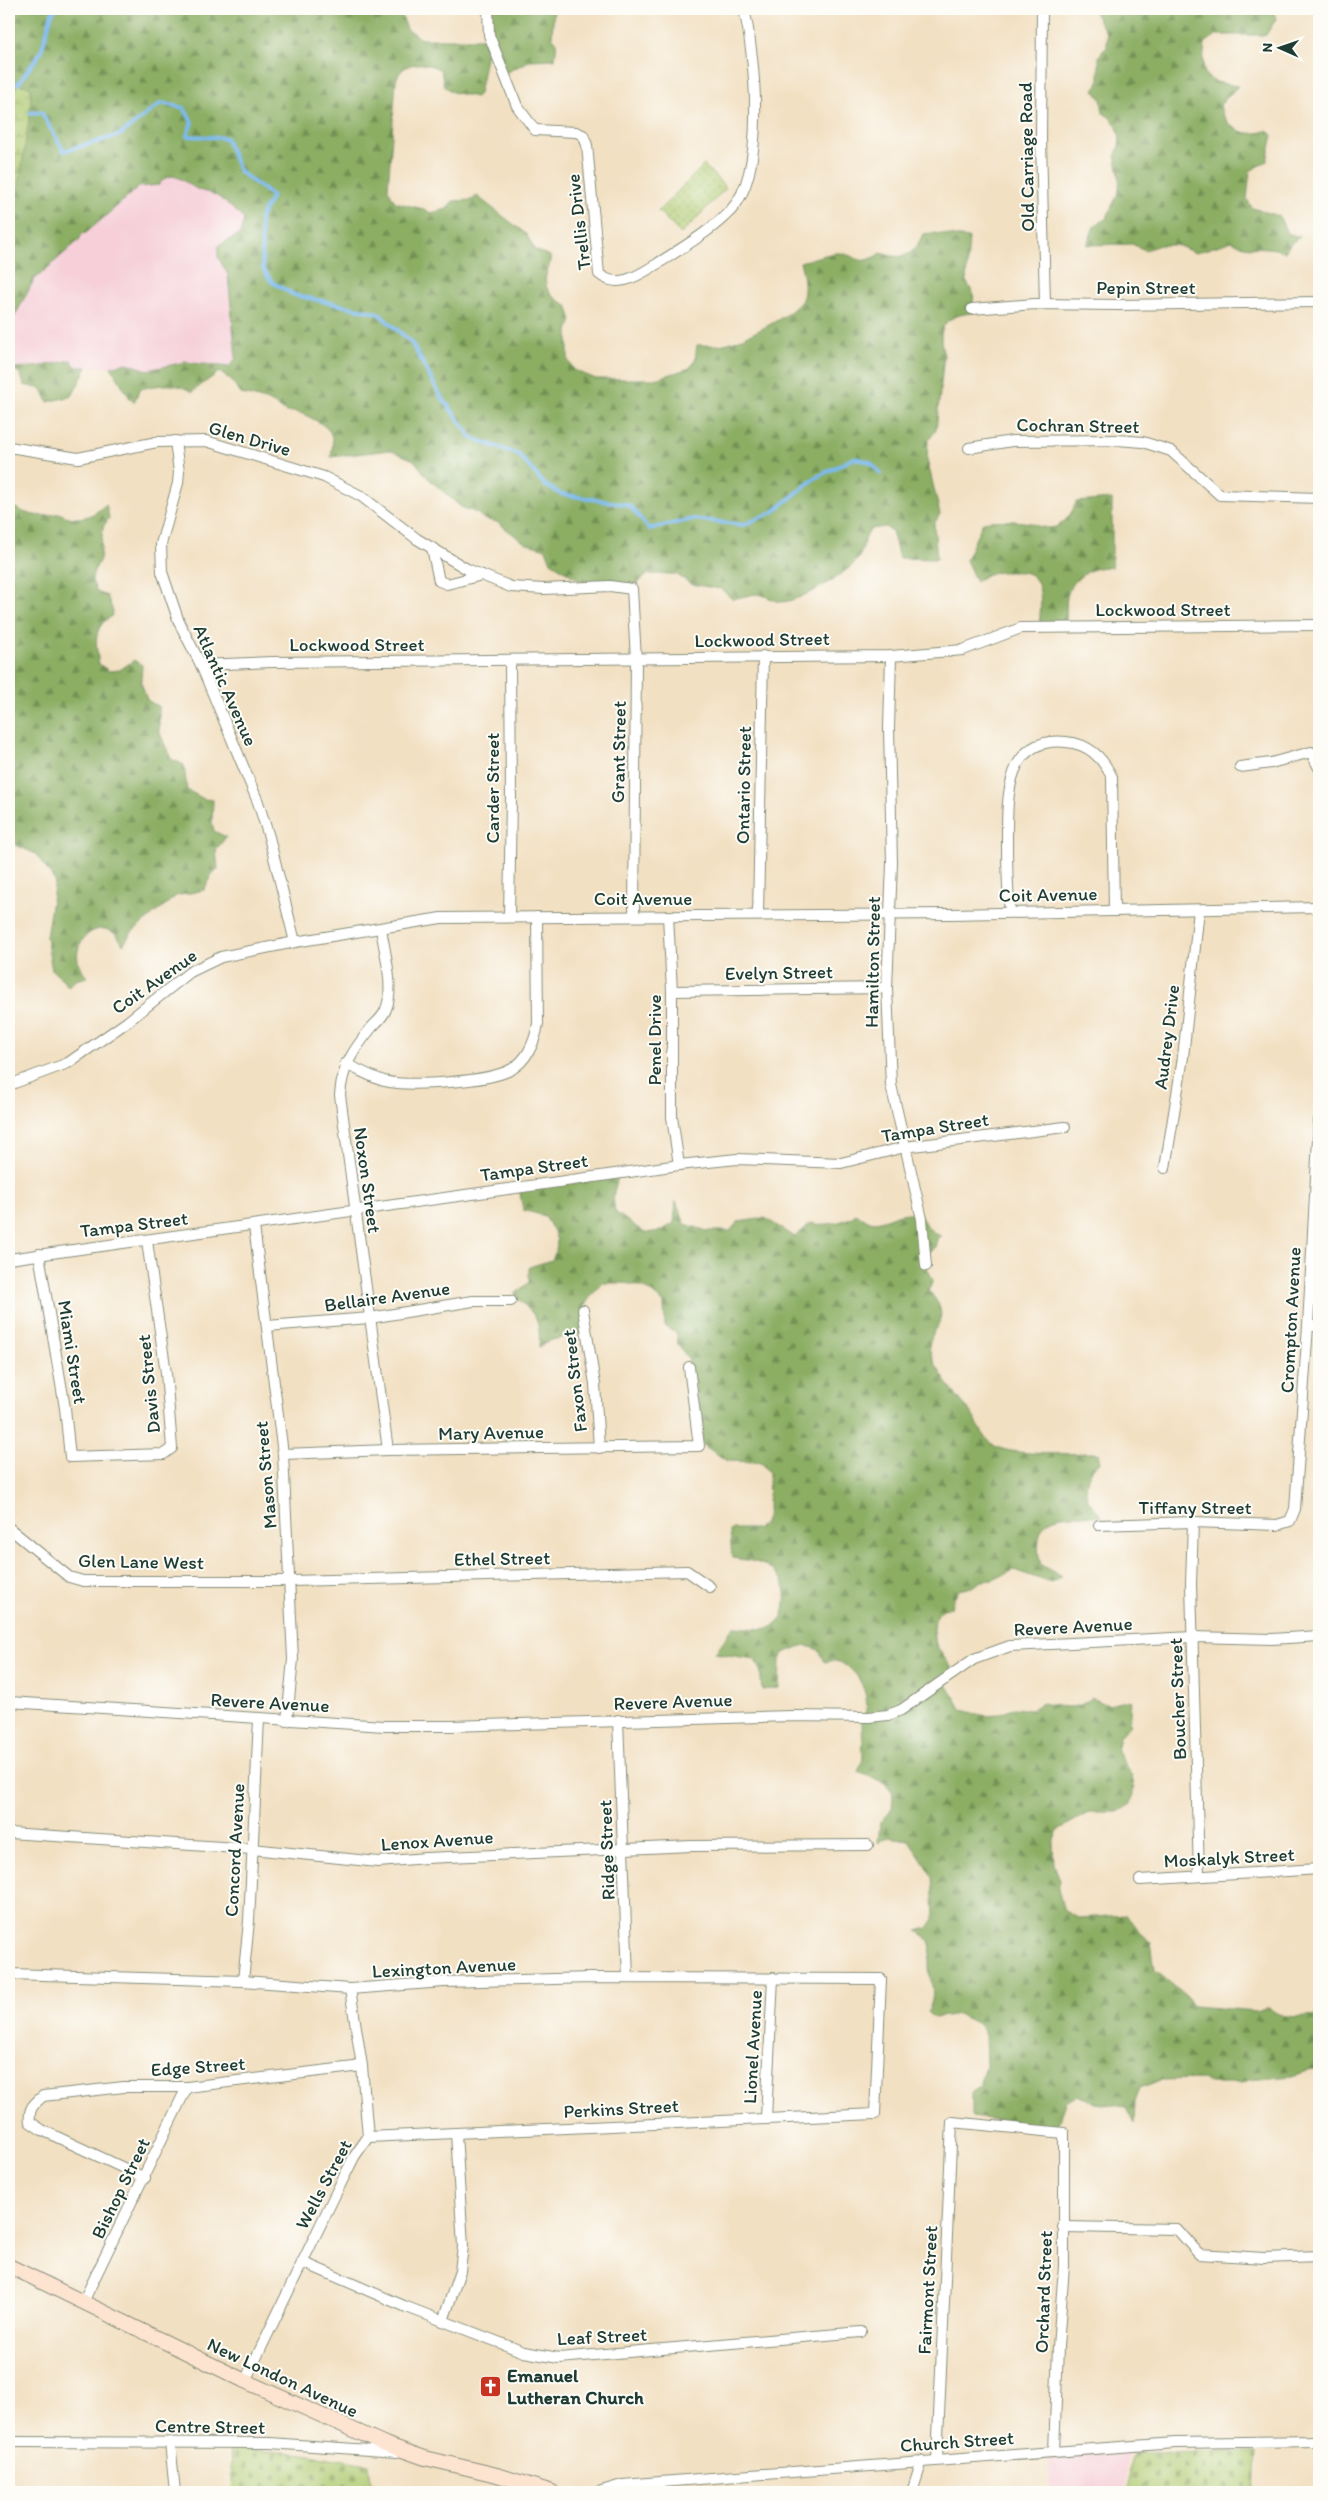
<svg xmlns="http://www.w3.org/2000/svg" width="1328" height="2501" viewBox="0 0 1328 2501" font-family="Itim,sans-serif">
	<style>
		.built { fill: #f6cfd9 }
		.grass { fill: url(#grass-dots); stroke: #678452 }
		.forest { fill: url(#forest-firs); stroke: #55764c }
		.wetland { fill: url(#wetland-marsh); stroke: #678452 }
		.cemetery { fill: url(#cemetery-stones); stroke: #678452 }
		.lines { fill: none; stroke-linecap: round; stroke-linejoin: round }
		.stream { stroke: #7bbaef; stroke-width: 4 }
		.minor-casing { stroke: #888e7b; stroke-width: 12 }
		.secondary-casing { stroke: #888e7b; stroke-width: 16 }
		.minor { stroke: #fff; stroke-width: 10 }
		.secondary { stroke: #fde4d1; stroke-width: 14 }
		.labels { text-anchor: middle; stroke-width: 4; stroke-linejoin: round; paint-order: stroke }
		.street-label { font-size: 19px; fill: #1f3d34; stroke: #fdfcf7 }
		.poi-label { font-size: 19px; font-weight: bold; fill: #1f3d34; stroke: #fdfcf7; text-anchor: start }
	</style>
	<defs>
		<pattern id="grass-dots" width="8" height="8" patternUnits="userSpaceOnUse" patternTransform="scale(1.25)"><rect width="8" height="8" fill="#afca71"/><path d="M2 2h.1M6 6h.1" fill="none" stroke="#8ea55e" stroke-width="1.8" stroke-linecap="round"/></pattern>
		<pattern id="forest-firs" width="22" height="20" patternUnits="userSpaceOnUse" patternTransform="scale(1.25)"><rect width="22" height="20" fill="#8bae63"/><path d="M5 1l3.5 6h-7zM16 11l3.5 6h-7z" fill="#718f52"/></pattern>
		<pattern id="wetland-marsh" width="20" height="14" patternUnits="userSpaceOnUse" patternTransform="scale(1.25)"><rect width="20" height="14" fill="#afca71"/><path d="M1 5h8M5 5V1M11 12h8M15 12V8" fill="none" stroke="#8ea55e"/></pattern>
		<pattern id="cemetery-stones" width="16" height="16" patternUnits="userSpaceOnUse" patternTransform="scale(1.25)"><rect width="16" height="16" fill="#afca71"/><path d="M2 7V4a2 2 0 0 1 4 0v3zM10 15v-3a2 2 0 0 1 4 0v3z" fill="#8ea55e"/></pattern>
	</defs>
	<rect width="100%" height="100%" fill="#fdfcf7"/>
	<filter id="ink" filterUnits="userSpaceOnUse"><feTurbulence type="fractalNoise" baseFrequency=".02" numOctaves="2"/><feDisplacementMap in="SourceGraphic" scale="10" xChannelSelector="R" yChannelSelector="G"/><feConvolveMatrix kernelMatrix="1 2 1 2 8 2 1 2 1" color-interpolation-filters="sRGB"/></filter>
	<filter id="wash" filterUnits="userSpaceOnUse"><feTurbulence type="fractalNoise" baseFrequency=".0096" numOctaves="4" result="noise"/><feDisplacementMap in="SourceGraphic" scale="20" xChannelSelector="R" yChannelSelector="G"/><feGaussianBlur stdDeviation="1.12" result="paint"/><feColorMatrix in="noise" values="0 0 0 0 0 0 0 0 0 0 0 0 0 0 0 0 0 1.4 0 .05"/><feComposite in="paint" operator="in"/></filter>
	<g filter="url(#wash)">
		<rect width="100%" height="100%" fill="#f2e0c2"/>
		<g class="built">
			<path d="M168,176L184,179L193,188L215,195L244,219L240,234L218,257L228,275L236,358L229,367L185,362L148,370L127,363L111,367H76L71,360L46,366L34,365L29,369L9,367V327L34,280L79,240L82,234L86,233L139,187L159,185L163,178Z"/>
			<path d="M1128,2446L1126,2492H1048L1050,2484L1048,2452Z"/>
		</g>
		<path class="grass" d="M704,165L726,188L681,234L658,211Z"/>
		<g class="forest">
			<path d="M9,9H399L407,29L421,39H489L486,9H554L552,37L557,42L555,59L531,60L505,73L489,42L479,94L476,97L452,92L444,86L441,70C425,61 403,60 396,80L388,189L395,202L423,209L431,213L447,209L453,201L472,200L477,196L526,234L535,250L550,256C551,265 548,267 546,275C543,291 554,299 567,305L572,320L568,331V360L574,370L596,379H655L690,368L695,360L697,345C705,345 716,346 724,344C741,341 799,313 803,297C806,286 803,272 800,262C809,260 831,252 840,253C860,256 858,268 881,253C905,261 914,255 923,234C938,231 953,237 969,238L966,281L974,295L971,313C944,316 936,328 944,355L936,430L928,441L927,459L940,514L934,524L937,559L899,558L892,531L885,527L870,529C863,539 864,551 857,560C846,574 798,603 780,602C773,601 766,595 758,594C750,594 740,598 732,599L721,589L691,584L676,574H648L633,587L584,583L551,562L546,549L525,543L497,522L484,519L477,513L461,507L429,479L414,460L390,450L331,457C335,435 332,429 313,419C302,413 297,411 286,412C273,401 257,397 241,394L230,379L219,372L192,392C175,381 159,385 140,389L134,402L131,400L111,367L127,363L148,370L185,362L229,367L236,358L228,275L218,257V246L240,234L244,219C235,211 226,202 217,196C210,192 201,192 195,188C183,181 170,167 159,185L139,187L86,233L82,234L79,240L34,280L9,327Z"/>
			<path d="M1092,9H1273L1276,19L1266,35H1216L1205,43C1201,78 1202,81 1238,86L1220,105C1225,129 1246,139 1268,130L1273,135L1267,161L1250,171L1247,199L1252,208L1279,216L1287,233L1300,237L1291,243L1285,252C1267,244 1250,252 1232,241L1195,253L1177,245H1160L1145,250L1132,244L1087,245L1094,226L1107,218C1110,210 1113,204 1117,196C1122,186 1118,166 1115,156C1124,140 1120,122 1103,113L1101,99L1094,90L1099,80V56L1107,46V34Z"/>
			<path d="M71,360L76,367H87L72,396L48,402L42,389L24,385L21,374L10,367C31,369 50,365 71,360Z"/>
			<path d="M1112,499V568C1095,564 1075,576 1068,593C1065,601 1067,615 1066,624L1039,627C1040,611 1046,580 1027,573C1022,571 1014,572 1008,572C994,572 986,572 976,582L966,560L983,522C998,519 1016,521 1031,523C1035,524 1038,527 1042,527C1059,532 1071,517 1076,502Z"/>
			<path d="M9,503C23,515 42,519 59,513C77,523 93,517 106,504L109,518L103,527L100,559L93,573L92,581L97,592L107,596L113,611L111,617C92,626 96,647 99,664L109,671L120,670L134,660L142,665L141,682L147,700L159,707V731L171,759L184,765L187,790L204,799L213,800L212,822L214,831L226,837L216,850L218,869L212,874L204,890L176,896L132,932L123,945C106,906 57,946 87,977L76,980L68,986L52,970L46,937L55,881L36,854L9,842Z"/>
			<path d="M619,1173L613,1196L615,1212L645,1233L661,1231L674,1223L676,1201L685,1224L707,1231H730L738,1222L765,1218L795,1237L811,1223C821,1227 848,1222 856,1214C876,1227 878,1221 897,1215C904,1213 911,1213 918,1212C923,1221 931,1234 941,1236L938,1237L935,1247L928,1252L926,1266L933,1280L929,1290C932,1295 939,1303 940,1309C945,1325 925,1336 930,1352C938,1373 954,1393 968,1409C978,1421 982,1438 995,1446C1014,1457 1074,1453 1098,1453L1100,1463C1088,1468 1083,1488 1088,1500C1091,1505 1098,1511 1102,1516C1080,1516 1043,1508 1039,1538C1038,1549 1038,1555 1041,1565L1062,1577L1051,1583L1014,1570L993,1580L982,1581L972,1587L958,1590L953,1600L951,1607C944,1608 939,1610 936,1618C926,1638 943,1655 954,1671L945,1681L962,1710C972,1712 985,1718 995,1715C1015,1709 1006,1706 1030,1710L1042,1703C1061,1707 1076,1711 1092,1698L1108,1705L1131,1700L1129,1726L1120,1736L1117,1751C1129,1776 1138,1773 1131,1804L1118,1812H1090L1058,1830L1053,1843L1054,1864L1060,1880L1058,1890L1064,1911L1078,1918L1126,1915C1135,1922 1142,1939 1151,1942L1155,1970L1187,1997L1193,2006L1257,2011L1269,2007C1281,2021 1302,2016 1319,2015V2071L1311,2070L1293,2076L1249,2080L1240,2083H1210L1203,2079L1160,2080L1140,2088L1135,2101L1134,2123L1126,2107L1096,2103L1077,2095L1066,2100L1056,2127L972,2117V2091L980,2086L986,2065L985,2035L980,2025L958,2014L934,2018L927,2012C939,1990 928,1982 929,1961C930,1953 933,1945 927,1938C924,1935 920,1933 917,1931L928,1928L934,1919L932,1876L909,1840L888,1837L878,1843L880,1822L892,1809L893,1794L884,1782L858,1772L863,1759L862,1719C877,1699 852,1653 825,1662L819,1650L804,1645L783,1653L780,1660L779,1688L762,1690L760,1668L754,1659L715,1653L733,1627C744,1627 757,1630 768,1628C786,1624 787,1600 784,1585C783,1579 777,1574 772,1570C761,1561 745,1560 732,1558L730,1531L732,1529H756L765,1523L768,1514L769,1473L763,1464L756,1462L727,1461L702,1444L701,1413L688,1358L678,1345L677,1334L665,1326L664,1304C644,1282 631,1283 603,1283C584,1304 582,1303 585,1333L551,1340L539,1347C541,1317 534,1314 514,1295L529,1282V1267L552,1260C562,1239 555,1235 545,1216L523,1210L519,1188Z"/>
		</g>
		<path class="wetland" d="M18,84L31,87L30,113L18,190L14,202L9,208V95Z"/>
		<g class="cemetery">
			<path d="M230,2449L296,2453L369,2464L372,2492H233Z"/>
			<path d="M1256,2452L1254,2492H1130L1131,2458L1135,2453Z"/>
		</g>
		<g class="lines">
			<g class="stream">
				<path d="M18,84L41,52L52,13L56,9"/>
				<path d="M30,113L41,112L64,151L120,135L161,103L184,108L192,122L187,136L226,138L239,171L272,196L260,218L263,269L272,282L294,295L378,313L411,342L440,395L472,438L519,455L545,485L561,494L629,505L649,529L694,519L743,525L773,512L815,478L854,458L870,462L881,474"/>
			</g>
		</g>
	</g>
	<g filter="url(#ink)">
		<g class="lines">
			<defs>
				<g id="minor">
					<path d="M488,9L489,35L517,106L535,130L576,132L583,135L587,145L599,274C618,290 639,275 657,264C682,248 711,231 731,210C767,172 755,56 744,9"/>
					<path d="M1042,9L1041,139L1045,304"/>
					<path d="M972,309L1035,304L1118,305L1319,302"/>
					<path d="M175,441L179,472L178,483L161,544L162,572L179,622L201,665L258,802L269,837L295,942"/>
					<path d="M9,447L78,458L157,442L206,441L324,477L361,496L417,539L467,569L511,587L544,589L610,586L632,589L636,659L634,916"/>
					<path d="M969,448L1012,441L1117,440L1143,442L1171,451L1220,495L1319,498"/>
					<path d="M432,548L439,581L447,584L482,575"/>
					<path d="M891,656L889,728L892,863L887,988L891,1085L922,1219L926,1266"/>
					<path d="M201,665L272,662L891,656L963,650L1021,628L1319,625"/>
					<path d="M1240,767L1271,763L1311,752L1319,768"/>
					<path d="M1010,911C1007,887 1007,863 1007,839C1007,797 1006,736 1066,742C1089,744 1102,757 1112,777L1114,911"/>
					<path d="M758,915L763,656"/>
					<path d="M509,916L511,800L510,660"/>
					<path d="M668,916L672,991V1117L679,1165"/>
					<path d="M381,928C384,950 395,988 386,1009C384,1016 377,1022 372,1027C354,1049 342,1066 340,1095L388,1450"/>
					<path d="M672,991L887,988"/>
					<path d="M345,1064C358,1069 371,1077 384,1081C409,1087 490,1082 512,1069C528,1059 535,1041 538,1024L537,917"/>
					<path d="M9,1085L68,1063L127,1022L190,972L221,957L295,942L441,918L951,914L1319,907"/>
					<path d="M1165,1168L1183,1057L1199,910"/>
					<path d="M254,1226L283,1454L293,1659L287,1721"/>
					<path d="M39,1254L65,1408L70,1457L164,1454L172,1448L166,1373L147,1241"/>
					<path d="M9,1259L679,1165L737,1159L841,1163L905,1147L1065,1127"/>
					<path d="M583,1310L595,1384L599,1448"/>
					<path d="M267,1326L370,1318L473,1301H511"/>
					<path d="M1308,1326H1319"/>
					<path d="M283,1454L388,1450L699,1446L689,1367"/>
					<path d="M1193,1522L1191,1584L1199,1875"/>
					<path d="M1099,1525L1193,1522L1277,1525L1290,1521L1295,1509L1308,1326L1319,1120"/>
					<path d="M9,1528L69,1577L83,1581H291L687,1571L710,1587"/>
					<path d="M9,1702L384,1726H451L792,1716L869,1717L888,1715L901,1710L974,1659L1010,1646L1193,1637L1272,1639L1319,1636"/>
					<path d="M618,1720L628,1978"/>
					<path d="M9,1833L252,1849L378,1862L426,1858L692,1846L868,1845"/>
					<path d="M1140,1880L1319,1869"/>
					<path d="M9,1974L243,1981L350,1989L444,1982L590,1978L881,1979L875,2114L368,2137"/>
					<path d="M243,1981L249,1921L259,1719"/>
					<path d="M766,2118L773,1978"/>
					<path d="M145,2178L42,2130L30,2122C28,2108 34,2104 43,2096L124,2087H187L362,2066"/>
					<path d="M1063,2227L1177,2229L1199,2254L1264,2258L1319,2256"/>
					<path d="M302,2262L404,2306L524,2352L559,2358L861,2332"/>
					<path d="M83,2302L187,2087"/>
					<path d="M443,2321L460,2271L463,2246L456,2133"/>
					<path d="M245,2381L332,2201L354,2157L368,2137L362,2066L350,1989"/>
					<path d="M9,2442L270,2443L397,2452"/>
					<path d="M170,2442L175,2492"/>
					<path d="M937,2460L952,2122L1064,2133V2266L1058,2347L1054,2452"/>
					<path d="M598,2492L622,2485L712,2478L1120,2447L1175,2443L1319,2441"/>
					<path d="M912,2492L922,2461"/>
				</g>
				<path id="secondary" d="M9,2266L245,2381L385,2444L425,2458L497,2475L552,2492"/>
			</defs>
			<use href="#minor" class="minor-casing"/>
			<use href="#secondary" class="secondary-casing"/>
			<use href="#minor" class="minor"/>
			<use href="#secondary" class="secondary"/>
		</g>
	</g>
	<defs>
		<symbol id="church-square" viewBox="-11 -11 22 22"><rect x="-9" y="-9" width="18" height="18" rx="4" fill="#c8321e" stroke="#fdfcf7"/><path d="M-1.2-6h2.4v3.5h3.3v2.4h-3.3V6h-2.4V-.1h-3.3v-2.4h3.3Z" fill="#fff"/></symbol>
	</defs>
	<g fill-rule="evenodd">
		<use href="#church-square" x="478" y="2374" width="25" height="25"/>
	</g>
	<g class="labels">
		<g class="street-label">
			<text transform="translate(1026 157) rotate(-91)" y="7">Old Carriage Road</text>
			<text transform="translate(578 222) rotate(-97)" y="7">Trellis Drive</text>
			<text x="1146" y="294">Pepin Street</text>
			<text transform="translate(1078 425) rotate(1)" y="7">Cochran Street</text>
			<text transform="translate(250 438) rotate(16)" y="7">Glen Drive</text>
			<text x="1163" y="616">Lockwood Street</text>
			<text transform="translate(762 639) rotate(-1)" y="7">Lockwood Street</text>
			<text x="357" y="651">Lockwood Street</text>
			<text transform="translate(226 685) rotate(66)" y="7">Atlantic Avenue</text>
			<text transform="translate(618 752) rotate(-89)" y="7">Grant Street</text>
			<text transform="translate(743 785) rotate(-89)" y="7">Ontario Street</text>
			<text transform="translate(492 788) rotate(-90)" y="7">Carder Street</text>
			<text transform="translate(1048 894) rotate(-1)" y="7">Coit Avenue</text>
			<text x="643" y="905">Coit Avenue</text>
			<text transform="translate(872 962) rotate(-89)" y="7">Hamilton Street</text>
			<text transform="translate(779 972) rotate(-1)" y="7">Evelyn Street</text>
			<text transform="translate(154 981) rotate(-35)" y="7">Coit Avenue</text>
			<text transform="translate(1166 1037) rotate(-83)" y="7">Audrey Drive</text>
			<text transform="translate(654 1040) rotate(-90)" y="7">Penel Drive</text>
			<text transform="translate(935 1127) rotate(-9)" y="7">Tampa Street</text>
			<text transform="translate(534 1167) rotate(-8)" y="7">Tampa Street</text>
			<text transform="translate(368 1180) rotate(82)" y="7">Noxon Street</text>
			<text transform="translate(134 1224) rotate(-7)" y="7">Tampa Street</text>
			<text transform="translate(387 1296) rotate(-8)" y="7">Bellaire Avenue</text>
			<text transform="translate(1290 1320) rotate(-87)" y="7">Crompton Avenue</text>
			<text transform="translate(73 1352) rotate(81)" y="7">Miami Street</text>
			<text transform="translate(574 1381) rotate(-97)" y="7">Faxon Street</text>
			<text transform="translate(148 1384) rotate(-96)" y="7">Davis Street</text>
			<text transform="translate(491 1432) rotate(-1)" y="7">Mary Avenue</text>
			<text transform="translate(265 1475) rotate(-95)" y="7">Mason Street</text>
			<text x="1195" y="1514">Tiffany Street</text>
			<text transform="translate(502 1558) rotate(-1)" y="7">Ethel Street</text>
			<text transform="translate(141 1561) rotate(1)" y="7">Glen Lane West</text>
			<text transform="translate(1073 1626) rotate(-3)" y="7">Revere Avenue</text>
			<text transform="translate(1177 1699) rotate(-92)" y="7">Boucher Street</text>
			<text transform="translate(673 1701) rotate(-2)" y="7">Revere Avenue</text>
			<text transform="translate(270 1702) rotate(3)" y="7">Revere Avenue</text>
			<text transform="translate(437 1840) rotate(-4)" y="7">Lenox Avenue</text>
			<text transform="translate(234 1850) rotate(-87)" y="7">Concord Avenue</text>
			<text transform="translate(606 1850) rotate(-92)" y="7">Ridge Street</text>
			<text transform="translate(1229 1857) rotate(-3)" y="7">Moskalyk Street</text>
			<text transform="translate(444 1967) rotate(-3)" y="7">Lexington Avenue</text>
			<text transform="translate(752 2047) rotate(-87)" y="7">Lionel Avenue</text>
			<text transform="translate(198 2066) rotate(-4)" y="7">Edge Street</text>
			<text transform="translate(621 2108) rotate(-3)" y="7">Perkins Street</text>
			<text transform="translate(323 2184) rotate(-62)" y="7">Wells Street</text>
			<text transform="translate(120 2188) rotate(-64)" y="7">Bishop Street</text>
			<text transform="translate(927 2290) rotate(-87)" y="7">Fairmont Street</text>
			<text transform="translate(1043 2292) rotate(-88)" y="7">Orchard Street</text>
			<text transform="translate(602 2336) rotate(-3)" y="7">Leaf Street</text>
			<text transform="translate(283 2377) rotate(25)" y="7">New London Avenue</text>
			<text transform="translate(210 2426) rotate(1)" y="7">Centre Street</text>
			<text transform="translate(957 2441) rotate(-4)" y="7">Church Street</text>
		</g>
		<g class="poi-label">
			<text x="507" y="2382">Emanuel<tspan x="507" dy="22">Lutheran Church</tspan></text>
		</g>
	</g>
	<rect width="1328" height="2501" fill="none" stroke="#fdfcf7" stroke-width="30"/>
	<g transform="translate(1280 48) rotate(272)" stroke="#fdfcf7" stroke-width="4" paint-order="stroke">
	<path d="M0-4L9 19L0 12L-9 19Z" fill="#1f3d34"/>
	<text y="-8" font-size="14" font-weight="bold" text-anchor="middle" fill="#1f3d34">N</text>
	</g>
</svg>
